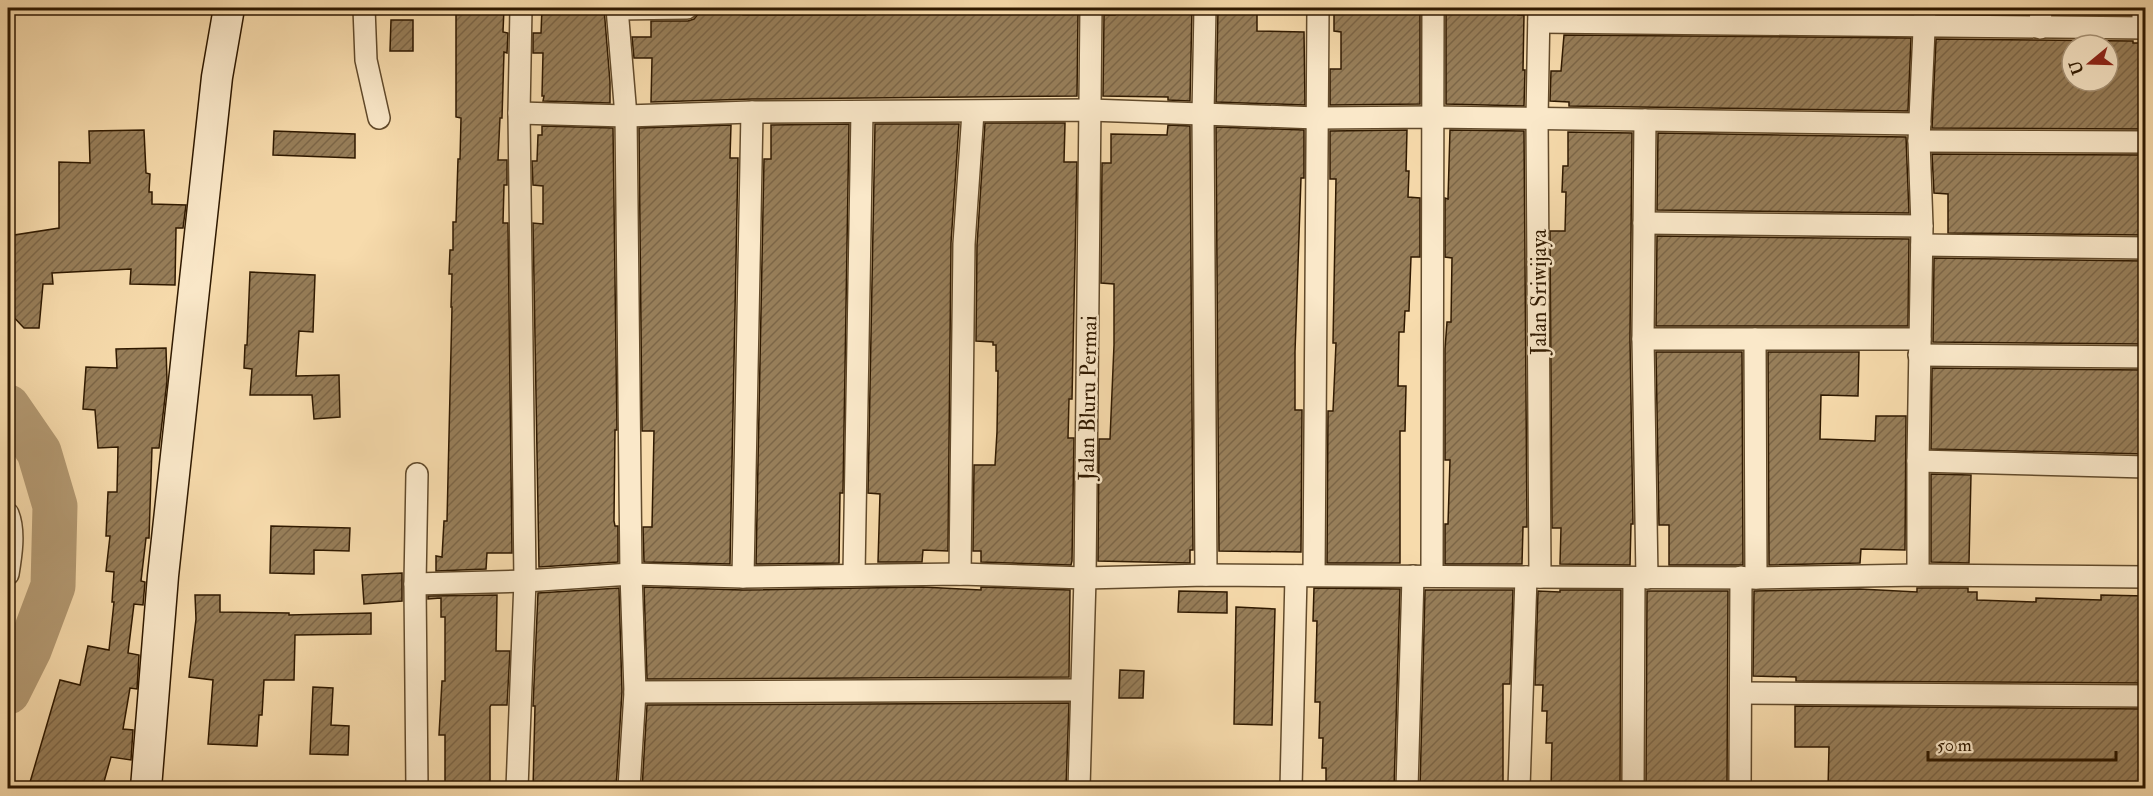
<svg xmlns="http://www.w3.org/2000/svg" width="2153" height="796" viewBox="0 0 2153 796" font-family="'IM FELL Double Pica',serif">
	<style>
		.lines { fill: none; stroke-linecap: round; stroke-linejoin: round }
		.river { stroke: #b39972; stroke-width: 45 }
		.building { fill: url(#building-hatch); stroke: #2f1900; stroke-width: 1.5; fill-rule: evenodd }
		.street-casing { stroke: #614a2b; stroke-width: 24 }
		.secondary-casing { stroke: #2f1900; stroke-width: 33 }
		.street { stroke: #fae8c9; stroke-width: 21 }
		.secondary { stroke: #fae8c9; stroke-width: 30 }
		.labels { text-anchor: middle; stroke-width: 5; stroke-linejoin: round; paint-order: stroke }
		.street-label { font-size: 22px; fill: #2f1900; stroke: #fae8c9 }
	</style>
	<defs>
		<pattern id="building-hatch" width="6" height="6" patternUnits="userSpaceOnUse" patternTransform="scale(1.5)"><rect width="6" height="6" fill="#977e59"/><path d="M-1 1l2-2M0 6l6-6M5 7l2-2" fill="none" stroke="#7c6647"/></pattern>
	</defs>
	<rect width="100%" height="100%" fill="#f7dbac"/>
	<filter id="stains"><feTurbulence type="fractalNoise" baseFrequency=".00333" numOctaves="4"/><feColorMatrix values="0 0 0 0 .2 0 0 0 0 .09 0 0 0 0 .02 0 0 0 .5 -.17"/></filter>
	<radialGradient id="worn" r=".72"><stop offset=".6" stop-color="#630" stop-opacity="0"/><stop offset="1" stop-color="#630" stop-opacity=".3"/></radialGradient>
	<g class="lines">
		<path class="river" d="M8,407L39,452L55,506L53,586L29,650L8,692"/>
	</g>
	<g class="building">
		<path d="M456,8H504L503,32L508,33L507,53L504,52L502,118H500L498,160H507V185H504L503,223H508L512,553H487L486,569L436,571V556L442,557L444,521H447L452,307H451L452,274H449L450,250H453V222H456L458,159H460L461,118L456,117Z"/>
		<path d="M542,8H604L610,82V103L543,101L544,96H542L543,53H533V33H541Z"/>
		<path d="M902,8H925V12L989,13V9L1019,10V13L1078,14L1077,96L752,99L651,102L652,58H634L632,37H651V21H688L694,19L699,13H719V11L743,12V15H865V10L902,11Z"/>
		<path d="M1115,8L1192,9L1190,101L1168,100V97L1103,96L1104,15H1115Z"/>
		<path d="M1449,8H1519L1518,15H1524L1523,70H1525L1524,106L1446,104V11H1449Z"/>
		<path d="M1564,8H1912V13L1564,9Z"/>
		<path d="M1938,8H2028V14L1938,13Z"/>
		<path d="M2054,8H2130V15L2053,14Z"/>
		<path d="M1334,9L1420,10V104L1330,105V69H1341V32L1334,31Z"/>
		<path d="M1218,10L1257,11V31L1304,32L1305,105L1216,102Z"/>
		<path d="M391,20H413V51H390Z"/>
		<path d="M1564,35L1911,38L1908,111L1569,106V102L1550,101L1551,71H1561Z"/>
		<path d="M1936,39L2133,41V43H2145V129L1932,128ZM2072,45H2108V81H2072Z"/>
		<path d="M985,123H1065L1064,162H1077L1072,399H1069L1068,438H1074L1072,561L1071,565L981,562V551H973L974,465H995L997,432L998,371H996V345H993V342L976,341L977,245Z"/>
		<path d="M849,124L843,493H840L839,563L756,564L764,159H771V125Z"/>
		<path d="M875,124H959L951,243L948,551L923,550L922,562H878L880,494L868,493Z"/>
		<path d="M731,125L730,158H738L730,564L644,562L643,527H652L654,431H642L639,128Z"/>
		<path d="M1168,125L1190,126L1193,550H1190V563L1098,561L1099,439H1110L1114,345V284L1101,283L1102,163H1111V134L1167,135Z"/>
		<path d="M542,126L613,128L617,430H615L614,521L615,526H618V562L539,567L533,223L543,224V186L533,185L532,161H537L538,135H542Z"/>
		<path d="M1216,127L1304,130V178H1301L1295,352V410H1302L1301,552L1219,551Z"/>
		<path d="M144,130L146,173L150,174L149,192H152V204L186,205L183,228H176L175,285L130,284L131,269L52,273L53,284H43L39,328H24L8,311V291H12L8,262V236L59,228V162L90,163L89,131Z"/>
		<path d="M1407,130L1406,171H1409L1408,197L1420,198V257H1411L1409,311H1405L1404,332H1399L1398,386H1406L1405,431H1400V563H1327L1328,411H1333L1336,343H1333L1336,179H1330V131Z"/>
		<path d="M1450,130L1524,131L1527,527H1523L1522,564H1445V524H1448L1450,460H1445V349L1447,322H1451L1452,258L1445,257V198L1448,199Z"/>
		<path d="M274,131L355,134V158L273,155Z"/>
		<path d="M1568,132L1632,133L1630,339L1633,524H1631L1630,565L1560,564L1561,528H1552L1550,231H1565L1566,192H1562L1563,166H1568Z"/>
		<path d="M1658,133L1906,137L1909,213L1657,210Z"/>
		<path d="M1932,154L2145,155V235L1948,233V194L1934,193Z"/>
		<path d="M1657,236L1909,239L1908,326H1656Z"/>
		<path d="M1934,258L2145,261V344L1933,342Z"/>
		<path d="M250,272L315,275L313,332L299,331L296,376L339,375L340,417L314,419L312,395H250L252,369L244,368L245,345H247Z"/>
		<path d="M166,348L167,381L159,448H152L149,538H146L141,581L145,582L143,605L134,604L128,653L139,655L137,689L130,688L123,729L133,730L131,760L111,757L102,789H28L60,680L80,685L88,646L109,650L114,602H112L114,572L106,571L110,536H106L108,492H117L118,447L98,448L95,410L83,409L86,367L117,368L116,349Z"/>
		<path d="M1656,352H1742L1743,565H1669V525H1659Z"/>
		<path d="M1768,352H1859L1858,396L1821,395L1820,439L1875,441L1876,416H1906L1905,550L1861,549L1860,563L1769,565Z"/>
		<path d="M1932,368L2145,370V454L1931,449Z"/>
		<path d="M1931,474L1971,475L1969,563L1931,562Z"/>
		<path d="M271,526L350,528L349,551L314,550V574L270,573Z"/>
		<path d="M402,573V601L364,604L362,575Z"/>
		<path d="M644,587L743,590L922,587L981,590V587L1070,590L1069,677L647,679Z"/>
		<path d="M619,588L622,692L616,789H533L535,706H533L538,593Z"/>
		<path d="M1314,588L1400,589L1394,789H1326V768H1322L1323,738H1319L1320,702H1315L1317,621H1313Z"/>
		<path d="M1917,588H1968V592H1977V600L2036,602V598L2101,600V595L2145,596V683L1796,681V677L1753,676L1754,591L1860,589L1917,592Z"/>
		<path d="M1425,590H1513L1510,684H1503V789H1420Z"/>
		<path d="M1560,590H1621L1620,789H1551L1552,743H1546L1547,711H1542L1543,685H1535L1538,591L1560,592Z"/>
		<path d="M1179,591L1227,592V613L1178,612Z"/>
		<path d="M1647,591H1728L1727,789H1646Z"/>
		<path d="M195,595H220V612L289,613V615L371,613V634L295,635L294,680H264L262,715H259L257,746L208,744L213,680L189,677L196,619Z"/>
		<path d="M497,595L496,651H510L507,705H491L490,707V789H445V735H439L442,681H445V617H441V598L428,599V596Z"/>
		<path d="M1236,607L1275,609L1272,725L1234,724Z"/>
		<path d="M1120,670L1144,671L1143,698H1119Z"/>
		<path d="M313,687L333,688L331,725L349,726L348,755L310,754Z"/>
		<path d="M1069,703L1066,788L890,789V786L827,785V786L771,785L770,789H642L647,705Z"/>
		<path d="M1795,706L2145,709V789H1828L1829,747H1795Z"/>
	</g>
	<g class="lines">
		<defs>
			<g id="street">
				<path d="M364,8L366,60L379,118"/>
				<path d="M617,8L626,116L631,574L635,692L629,788"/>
				<path d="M1205,8L1203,114L1206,575"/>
				<path d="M1539,8L1537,118L1540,577"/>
				<path d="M617,9L687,8"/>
				<path d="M1539,22L2146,28"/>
				<path d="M2040,28L2041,8"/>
				<path d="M2143,28V8"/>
				<path d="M519,113L626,116L752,112L1090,110L1317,118L1432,117L1920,124"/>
				<path d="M1645,120L1643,339L1647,578"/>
				<path d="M1919,141L2146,142"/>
				<path d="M1644,223L1922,226"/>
				<path d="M1922,245L2146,248"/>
				<path d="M1643,339H1920"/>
				<path d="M1755,339L1756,578"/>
				<path d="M1919,355L2146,357"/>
				<path d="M1918,461L2146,467"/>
				<path d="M417,474L415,584L417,788"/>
				<path d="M8,514C15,531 11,556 8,574"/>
				<path d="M854,574L862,112"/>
				<path d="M960,574L964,244L973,112"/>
				<path d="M1314,575L1318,8"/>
				<path d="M1918,575V461L1922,226L1919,141L1925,8"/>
				<path d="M1432,576L1433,8"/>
				<path d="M743,577L752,112"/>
				<path d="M415,584L525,581L631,574L743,577L960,574L1085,578L1206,575L1526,577L1756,578L1918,575L2146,577"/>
				<path d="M635,692L1080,690"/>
				<path d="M1741,693L2146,696"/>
				<path d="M517,788L525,581L519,113L521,8"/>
				<path d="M1079,788L1085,578L1091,8"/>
				<path d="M1291,788L1296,576"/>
				<path d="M1407,788L1413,576"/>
				<path d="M1519,788L1526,577"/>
				<path d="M1633,788L1634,578"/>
				<path d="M1740,788L1741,577"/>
			</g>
			<path id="secondary" d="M146,788L163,576L217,77L229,8"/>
		</defs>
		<use href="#street" class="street-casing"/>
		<use href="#secondary" class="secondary-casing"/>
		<use href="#street" class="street"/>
		<use href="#secondary" class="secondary"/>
	</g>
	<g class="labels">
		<g class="street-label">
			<text transform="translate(1538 292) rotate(-90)" y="8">Jalan Sriwijaya</text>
			<text transform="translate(1087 398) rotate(-89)" y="8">Jalan Bluru Permai</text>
		</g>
	</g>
	<rect width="2153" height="796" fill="none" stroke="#f7dbac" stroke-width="30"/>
	<rect x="9" y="9" width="2135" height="778" fill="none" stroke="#2f1900" stroke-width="3"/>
	<rect x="15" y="15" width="2123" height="766" fill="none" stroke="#2f1900" stroke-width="1.5"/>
	<g transform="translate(2090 63) rotate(251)"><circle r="28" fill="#fae8c9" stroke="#a99579" stroke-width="1.5"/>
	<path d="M0-4.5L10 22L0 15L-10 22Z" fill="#8f2418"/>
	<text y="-9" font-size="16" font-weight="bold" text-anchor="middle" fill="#2f1900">U</text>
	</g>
	<path d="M1928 751v9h188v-9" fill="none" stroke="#2f1900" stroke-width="3"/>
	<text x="1937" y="751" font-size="18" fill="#2f1900" stroke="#fae8c9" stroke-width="4.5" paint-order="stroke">50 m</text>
	<rect width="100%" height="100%" filter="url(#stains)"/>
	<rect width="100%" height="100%" fill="url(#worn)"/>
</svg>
